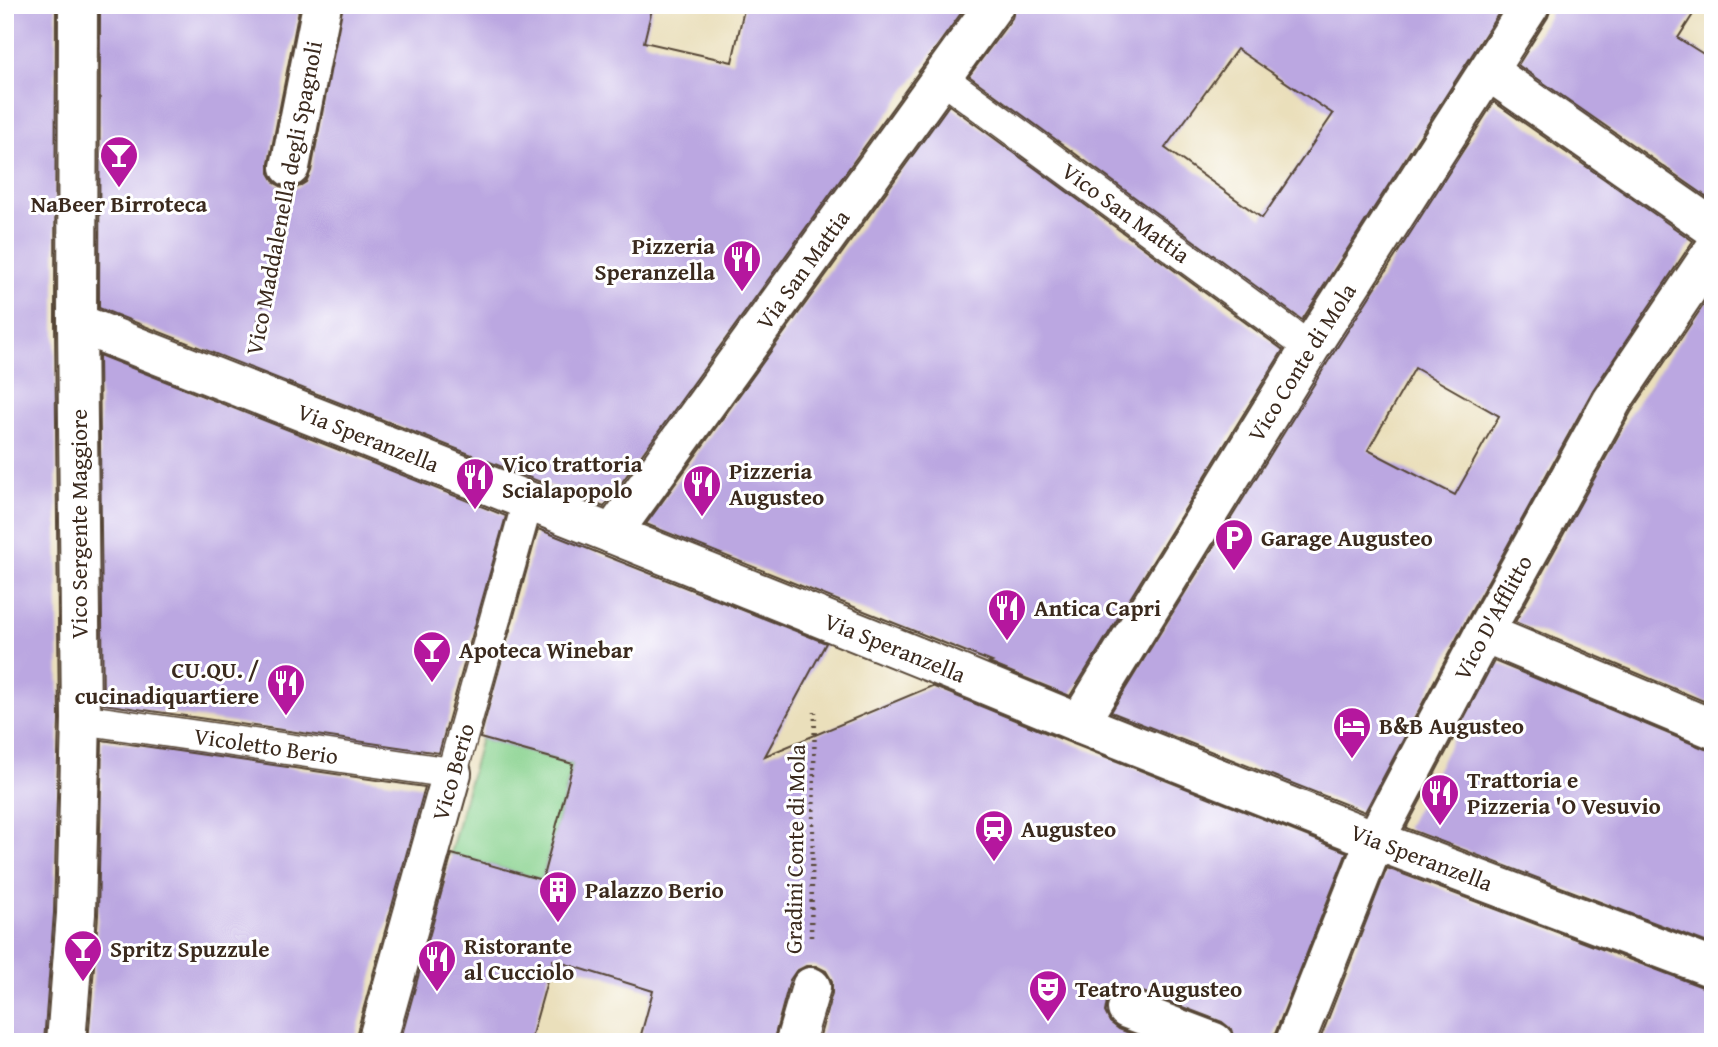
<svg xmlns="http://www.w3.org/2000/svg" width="1718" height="1047" viewBox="0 0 1718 1047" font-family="'Gentium Book Plus',serif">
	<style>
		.green { fill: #88d28e; stroke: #627e56; stroke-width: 2 }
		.building { fill: #bba7e1; fill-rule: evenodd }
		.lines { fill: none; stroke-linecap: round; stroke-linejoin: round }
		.lane-casing { stroke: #554536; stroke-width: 33 }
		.street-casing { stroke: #554536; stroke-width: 42 }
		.path { stroke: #554536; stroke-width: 4.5; stroke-dasharray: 2 5; stroke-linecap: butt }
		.lane { stroke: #fff; stroke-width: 30 }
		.street { stroke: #fff; stroke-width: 38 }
		.labels { text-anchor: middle; stroke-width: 6; stroke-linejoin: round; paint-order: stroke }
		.street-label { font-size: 23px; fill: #3b2a1e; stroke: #fff }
		.poi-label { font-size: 23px; font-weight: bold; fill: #3b2a1e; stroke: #fff; text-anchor: start }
	</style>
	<rect width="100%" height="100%" fill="#fff"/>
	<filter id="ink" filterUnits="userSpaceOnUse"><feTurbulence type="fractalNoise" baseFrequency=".0143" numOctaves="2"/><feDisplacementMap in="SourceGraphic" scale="14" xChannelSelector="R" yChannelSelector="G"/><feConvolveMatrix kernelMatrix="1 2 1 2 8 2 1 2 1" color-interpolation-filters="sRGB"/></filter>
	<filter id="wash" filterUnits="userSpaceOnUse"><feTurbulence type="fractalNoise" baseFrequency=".00686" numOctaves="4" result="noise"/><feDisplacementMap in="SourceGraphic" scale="28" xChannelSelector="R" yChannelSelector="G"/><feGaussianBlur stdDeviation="1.57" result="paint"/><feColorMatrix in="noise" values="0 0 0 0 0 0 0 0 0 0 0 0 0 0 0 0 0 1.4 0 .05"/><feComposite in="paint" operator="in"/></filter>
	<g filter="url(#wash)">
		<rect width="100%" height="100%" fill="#eadfbb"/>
		<path class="green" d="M481,738L573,764L542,880L450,854Z"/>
		<g id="blocks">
			<g class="building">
				<path d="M5,5H56L55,323L59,719L54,913L44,1042H5Z"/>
				<path d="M100,5H300L269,163V173L275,183L286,189L298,187L306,182L311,171L343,5H653L644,42L732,62L745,5H967L604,507L99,308Z"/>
				<path d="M1016,5H1504L1302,320L969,76L1012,18ZM1237,49L1333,114L1262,218L1165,148Z"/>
				<path d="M1552,5H1699L1678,38L1713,60V201L1518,65L1548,17Z"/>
				<path d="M1494,102L1693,241L1593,390L1465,623L1365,812L1111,712L1329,360ZM1415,368L1499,416L1455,495L1368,450Z"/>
				<path d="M949,105L1283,350L1070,696L989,663L992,662L646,524Z"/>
				<path d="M1713,291V705L1515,622L1631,412Z"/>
				<path d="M99,355L506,516L439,753L103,704Z"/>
				<path d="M538,529L826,643L765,756L932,686L1071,743L1347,852L1275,1034L1274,1042H1235L1231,1029L1222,1022L1135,989L1124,987L1114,992L1107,1001L1105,1012L1110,1022L1119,1029L1152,1042H829L819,1039L832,993V981L826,971L816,966H806L796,971L790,980L773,1042H639L653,991L553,960L530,1042H400L452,854L542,880L573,764L480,738Z"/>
				<path d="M1494,661L1705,749L1713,750V945L1406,828Z"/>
				<path d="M102,740L425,787L356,1036V1042H88L98,915Z"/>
				<path d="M1387,868L1705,988L1713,989V1042H1319Z"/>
			</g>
		</g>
	</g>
	<g filter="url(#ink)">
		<use href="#blocks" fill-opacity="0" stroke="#554536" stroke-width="2"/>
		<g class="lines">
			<defs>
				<g id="lane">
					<path id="s1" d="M942,78L1310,348"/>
					<path id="s2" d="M81,719L452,773L528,501"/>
				</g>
				<g id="street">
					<path d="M1488,71L1713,228"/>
					<path d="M290,167L322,5"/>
					<path id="s3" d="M77,323L612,534L933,663L1079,723L1375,840L1713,968"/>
					<path id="s4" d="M612,534L994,5"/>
					<path d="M1484,633L1713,729"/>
					<path id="s5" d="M1079,723L1310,348L1530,5"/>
					<path d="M1127,1009L1214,1042"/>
					<path d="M66,1042L76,914L81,719L77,323L78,5"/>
					<path d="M377,1042L452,773"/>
					<path d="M795,1042L811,987"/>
					<path id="s6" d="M1295,1042L1375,840L1484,633L1612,401L1713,251"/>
				</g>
			</defs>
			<use href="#lane" class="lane-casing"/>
			<use href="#street" class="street-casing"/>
			<g class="path">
				<path d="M255,341L280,216"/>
				<path d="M811,937L815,712"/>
			</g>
			<use href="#lane" class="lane"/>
			<use href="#street" class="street"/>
		</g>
	</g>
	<defs>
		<symbol id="bar-pin" viewBox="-11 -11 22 30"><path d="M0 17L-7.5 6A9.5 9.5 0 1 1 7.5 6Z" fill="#b5179e" stroke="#fff"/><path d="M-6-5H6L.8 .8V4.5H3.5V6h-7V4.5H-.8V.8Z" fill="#fff"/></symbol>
		<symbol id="restaurant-pin" viewBox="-11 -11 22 30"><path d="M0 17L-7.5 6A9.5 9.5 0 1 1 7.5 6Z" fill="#b5179e" stroke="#fff"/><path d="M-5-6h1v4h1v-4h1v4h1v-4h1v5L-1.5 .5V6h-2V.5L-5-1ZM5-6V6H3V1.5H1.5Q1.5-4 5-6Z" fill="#fff"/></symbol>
		<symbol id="parking-pin" viewBox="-11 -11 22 30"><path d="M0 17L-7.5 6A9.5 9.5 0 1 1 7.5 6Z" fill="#b5179e" stroke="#fff"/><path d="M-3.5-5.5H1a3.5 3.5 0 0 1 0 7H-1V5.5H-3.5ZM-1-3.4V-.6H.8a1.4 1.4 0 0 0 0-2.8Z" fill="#fff"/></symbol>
		<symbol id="hotel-pin" viewBox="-11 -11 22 30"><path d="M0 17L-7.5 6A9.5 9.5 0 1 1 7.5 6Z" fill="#b5179e" stroke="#fff"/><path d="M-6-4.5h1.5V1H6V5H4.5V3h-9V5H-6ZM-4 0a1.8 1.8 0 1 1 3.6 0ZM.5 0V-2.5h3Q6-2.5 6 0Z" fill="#fff"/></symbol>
		<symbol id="station-pin" viewBox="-11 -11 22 30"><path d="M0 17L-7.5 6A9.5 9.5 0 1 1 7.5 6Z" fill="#b5179e" stroke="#fff"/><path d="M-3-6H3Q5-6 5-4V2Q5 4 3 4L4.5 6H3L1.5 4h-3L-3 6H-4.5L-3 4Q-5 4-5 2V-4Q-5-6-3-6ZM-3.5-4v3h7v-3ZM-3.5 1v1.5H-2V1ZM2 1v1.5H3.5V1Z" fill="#fff"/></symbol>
		<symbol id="building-pin" viewBox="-11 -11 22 30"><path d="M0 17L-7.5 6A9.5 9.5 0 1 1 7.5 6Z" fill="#b5179e" stroke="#fff"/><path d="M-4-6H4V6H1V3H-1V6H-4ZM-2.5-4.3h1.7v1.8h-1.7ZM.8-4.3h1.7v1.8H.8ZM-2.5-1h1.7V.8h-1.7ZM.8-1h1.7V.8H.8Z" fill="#fff"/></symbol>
		<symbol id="theatre-pin" viewBox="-11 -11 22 30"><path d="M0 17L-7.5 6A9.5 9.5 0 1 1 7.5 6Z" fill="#b5179e" stroke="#fff"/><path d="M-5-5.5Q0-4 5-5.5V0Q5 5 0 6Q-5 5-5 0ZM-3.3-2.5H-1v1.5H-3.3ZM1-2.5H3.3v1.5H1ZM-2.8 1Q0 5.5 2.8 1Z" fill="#fff"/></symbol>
	</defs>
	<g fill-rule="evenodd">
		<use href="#bar-pin" x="97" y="133" width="44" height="60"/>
		<use href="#restaurant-pin" x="720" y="237" width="44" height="60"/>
		<use href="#restaurant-pin" x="453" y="455" width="44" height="60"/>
		<use href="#restaurant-pin" x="680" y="462" width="44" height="60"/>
		<use href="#parking-pin" x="1212" y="516" width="44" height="60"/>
		<use href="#restaurant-pin" x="985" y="586" width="44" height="60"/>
		<use href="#bar-pin" x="410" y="628" width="44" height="60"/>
		<use href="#restaurant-pin" x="264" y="661" width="44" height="60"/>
		<use href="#hotel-pin" x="1330" y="704" width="44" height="60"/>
		<use href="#restaurant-pin" x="1418" y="771" width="44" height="60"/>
		<use href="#station-pin" x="972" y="807" width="44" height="60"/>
		<use href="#building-pin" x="536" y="868" width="44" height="60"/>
		<use href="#bar-pin" x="61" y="927" width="44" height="60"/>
		<use href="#restaurant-pin" x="415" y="937" width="44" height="60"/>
		<use href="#theatre-pin" x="1026" y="967" width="44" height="60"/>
	</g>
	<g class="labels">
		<g class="street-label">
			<text transform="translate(284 198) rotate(-79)" y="8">Vico Maddalenella degli Spagnoli</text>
			<text dy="8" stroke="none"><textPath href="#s1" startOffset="228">Vico San Mattia</textPath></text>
			<text dy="8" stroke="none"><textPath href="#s4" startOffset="326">Via San Mattia</textPath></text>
			<text dy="8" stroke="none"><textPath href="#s5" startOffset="424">Vico Conte di Mola</textPath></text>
			<text dy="8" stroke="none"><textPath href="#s3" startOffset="313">Via Speranzella</textPath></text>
			<text transform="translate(79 524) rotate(-90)" y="8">Vico Sergente Maggiore</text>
			<text dy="8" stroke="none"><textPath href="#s6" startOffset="469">Vico D'Afflitto</textPath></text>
			<text dy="8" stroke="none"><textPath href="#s3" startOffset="880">Via Speranzella</textPath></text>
			<text dy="8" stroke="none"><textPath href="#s2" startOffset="187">Vicoletto Berio</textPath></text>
			<text transform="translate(453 772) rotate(-74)" y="8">Vico Berio</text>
			<text transform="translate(795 849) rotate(-89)" y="8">Gradini Conte di Mola</text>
			<text dy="8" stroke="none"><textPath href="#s3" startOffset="1447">Via Speranzella</textPath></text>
		</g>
		<g class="poi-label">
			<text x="119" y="212" text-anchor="middle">NaBeer Birroteca</text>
			<text x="715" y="254" text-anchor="end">Pizzeria<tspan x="715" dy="26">Speranzella</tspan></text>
			<text x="502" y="472">Vico trattoria<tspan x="502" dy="26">Scialapopolo</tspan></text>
			<text x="729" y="479">Pizzeria<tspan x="729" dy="26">Augusteo</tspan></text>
			<text x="1261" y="546">Garage Augusteo</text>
			<text x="1034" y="616">Antica Capri</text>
			<text x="459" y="658">Apoteca Winebar</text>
			<text x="259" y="678" text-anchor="end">CU.QU. /<tspan x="259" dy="26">cucinadiquartiere</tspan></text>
			<text x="1379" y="734">B&amp;B Augusteo</text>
			<text x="1467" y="788">Trattoria e<tspan x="1467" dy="26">Pizzeria 'O Vesuvio</tspan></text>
			<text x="1021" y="837">Augusteo</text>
			<text x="585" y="898">Palazzo Berio</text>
			<text x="464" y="954">Ristorante<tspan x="464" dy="26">al Cucciolo</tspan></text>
			<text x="110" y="957">Spritz Spuzzule</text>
			<text x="1075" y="997">Teatro Augusteo</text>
		</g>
	</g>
	<rect width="1718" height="1047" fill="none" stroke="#fff" stroke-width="28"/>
</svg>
